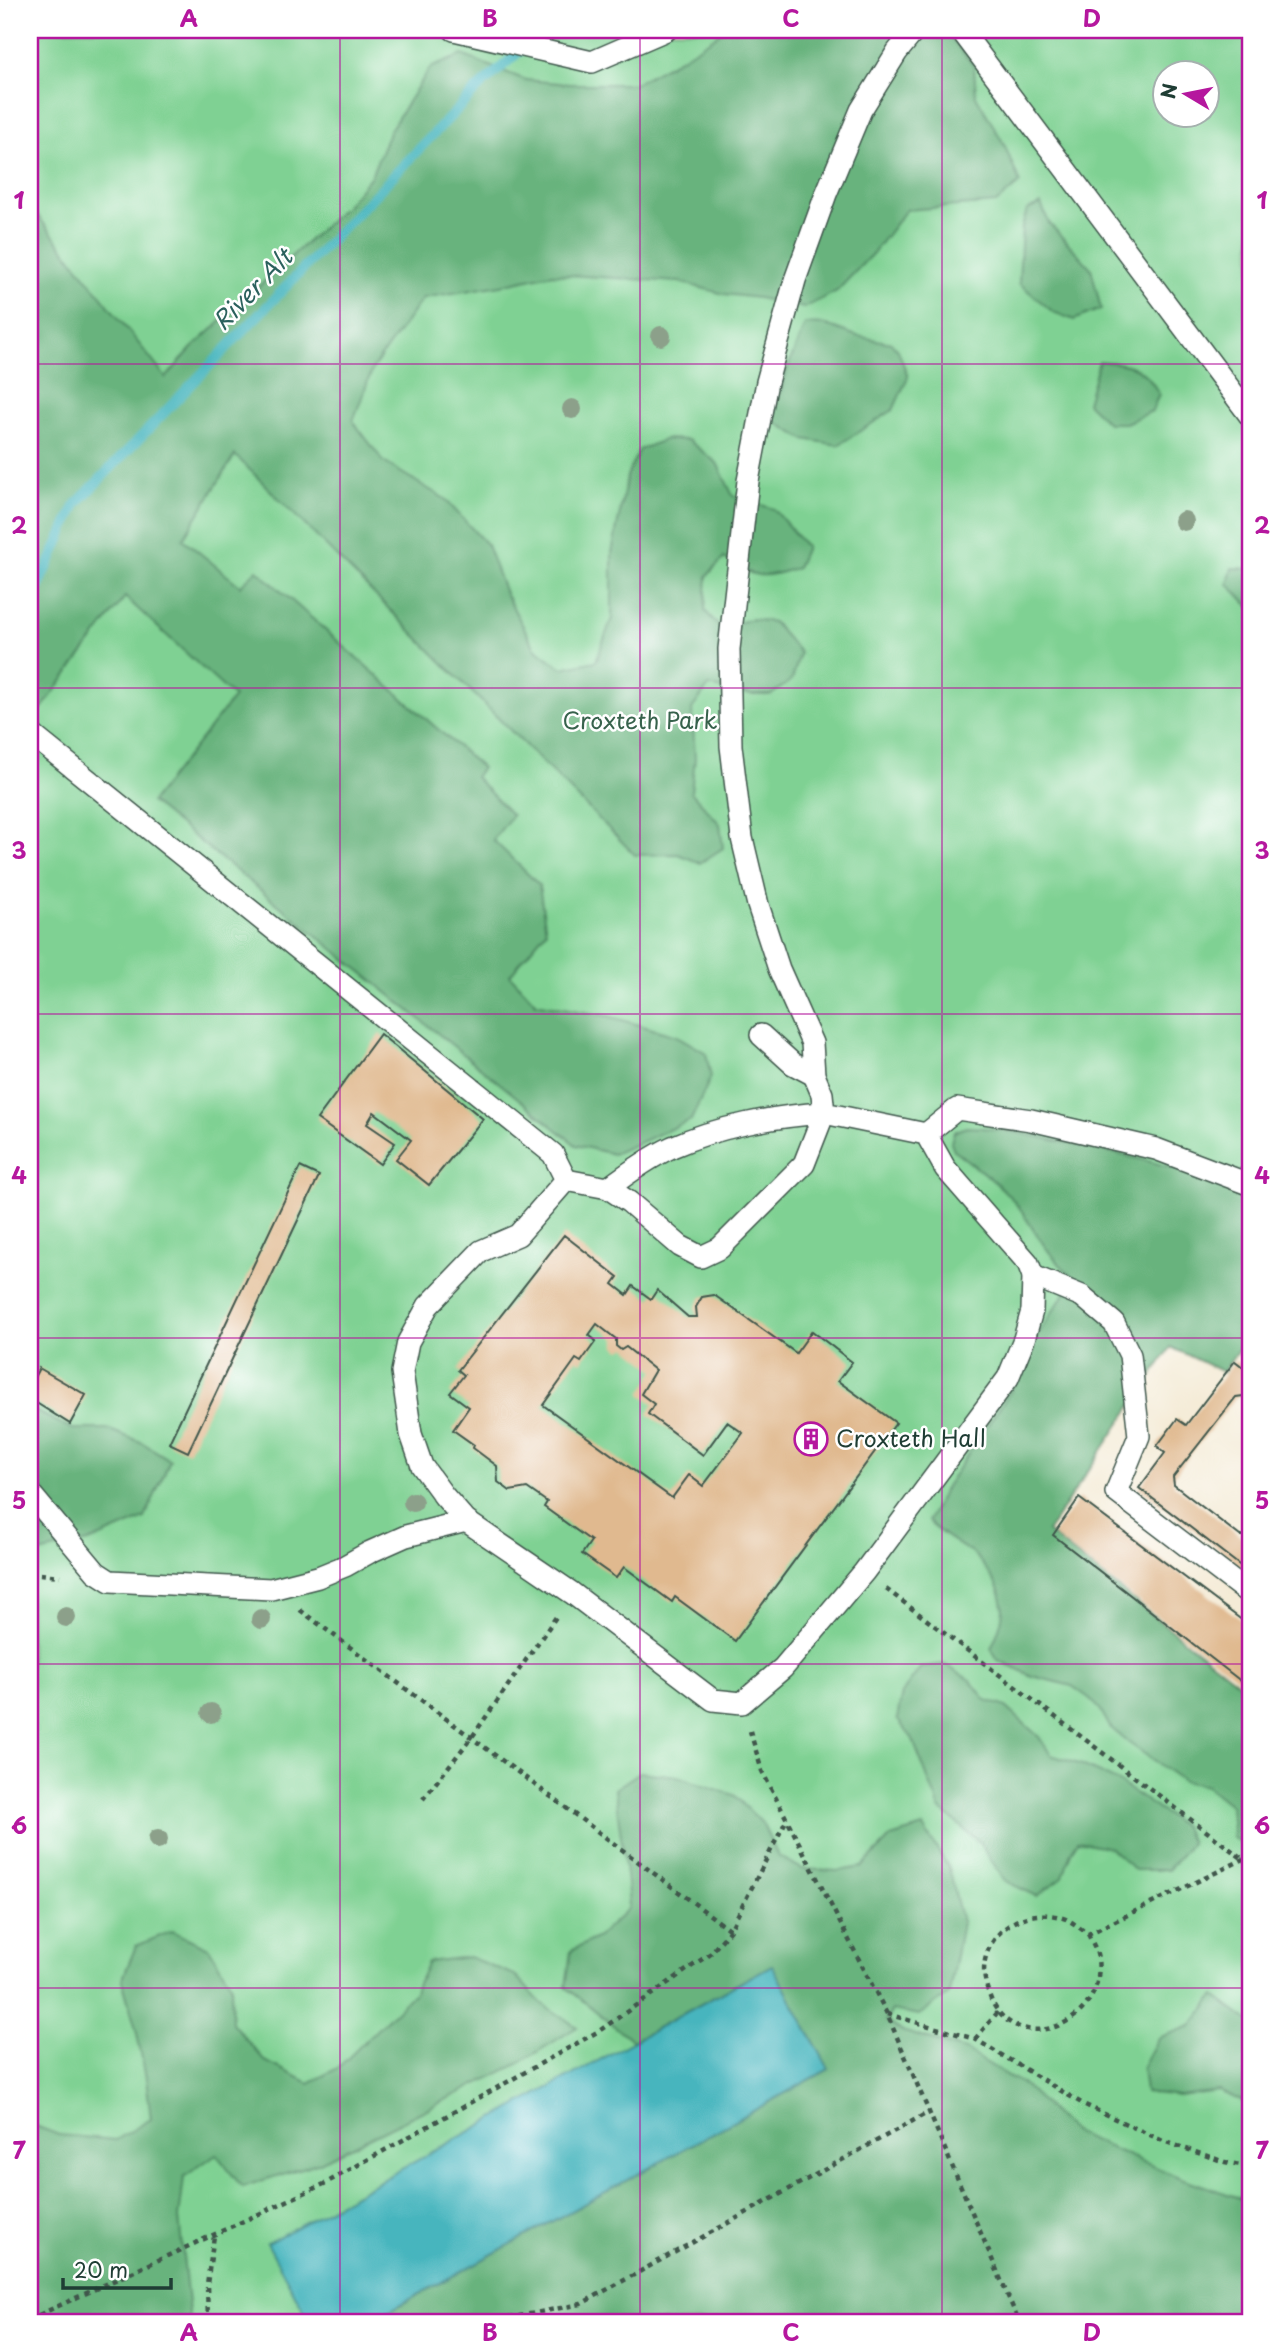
<svg xmlns="http://www.w3.org/2000/svg" width="1281" height="2352" viewBox="0 0 1281 2352" font-family="'Playpen Sans',sans-serif">
	<style>
		.green { fill: #7fd193; stroke: #4f8764; stroke-width: 2; fill-rule: evenodd }
		.forest { fill: #67b37d; stroke: #437858; stroke-width: 2 }
		.water { fill: #46b5be; stroke: #327979; stroke-width: 2 }
		.lines { fill: none; stroke-linecap: round; stroke-linejoin: round }
		.stream { stroke: #46b5be; stroke-width: 10 }
		.building { fill: #e0b98f; fill-rule: evenodd }
		.lane-casing { stroke: #3f574c; stroke-width: 24 }
		.path { stroke: #3f574c; stroke-width: 4.5; stroke-dasharray: 5 5; stroke-linecap: butt }
		.lane { stroke: #fff; stroke-width: 21 }
		.tree { fill: #8ca08a }
		.grid { fill: none; stroke: #b5179e; stroke-width: 2; stroke-opacity: 0.55 }
		.labels { text-anchor: middle; stroke-width: 5; stroke-linejoin: round; paint-order: stroke }
		.park-label { font-size: 23px; fill: #37624c; stroke: #fff }
		.poi-label { font-size: 23px; fill: #1f3d34; stroke: #fff; text-anchor: start }
		.water-label { font-size: 24px; font-style: italic; fill: #2b615d; stroke: #fff }
		.neatline { fill: none; stroke: #b5179e; stroke-width: 2.5 }
		.grid-label { font-size: 23px; text-anchor: middle; font-weight: bold; fill: #b5179e }
	</style>
	<rect width="100%" height="100%" fill="#fff"/>
	<filter id="ink" filterUnits="userSpaceOnUse"><feTurbulence type="fractalNoise" baseFrequency=".0143" numOctaves="2"/><feDisplacementMap in="SourceGraphic" scale="14" xChannelSelector="R" yChannelSelector="G"/><feConvolveMatrix kernelMatrix="1 2 1 2 8 2 1 2 1" color-interpolation-filters="sRGB"/></filter>
	<filter id="wash" filterUnits="userSpaceOnUse"><feTurbulence type="fractalNoise" baseFrequency=".00686" numOctaves="4" result="noise"/><feDisplacementMap in="SourceGraphic" scale="28" xChannelSelector="R" yChannelSelector="G"/><feGaussianBlur stdDeviation="1.57" result="paint"/><feColorMatrix in="noise" values="0 0 0 0 0 0 0 0 0 0 0 0 0 0 0 0 0 1.4 0 .05"/><feComposite in="paint" operator="in"/></filter>
	<g filter="url(#wash)">
		<rect width="100%" height="100%" fill="#f4ebd6"/>
		<path class="green" d="M30,30H1251V1327L1246,1339L1223,1372L1171,1347L1047,1532L1251,1693V2322H30ZM1166,74H1208V116H1166Z"/>
		<g class="forest">
			<path d="M725,30H945L974,66L976,96L1004,144L1020,183L996,203L906,210L873,253L837,291L804,308L758,298L724,294L679,282L551,274L501,285L423,298L373,368L353,421L384,462L445,499L487,545L505,593L535,648L562,668L596,661L612,618V553L627,476L639,450L666,439L688,440L717,463L733,496L774,509L806,547L797,568C760,579 756,579 724,558L707,576L705,611L721,628L751,619L773,622L800,653L792,680L771,695H751L709,686L692,709L695,758L691,792L720,824L723,848L700,863L678,854L635,855L235,455L183,539L240,586L257,570L482,768L475,777L512,815L493,840L539,885L546,931L510,975L536,1003L608,1016L677,1036L706,1053L711,1077L691,1120L613,1154L576,1145L151,802L234,697L125,597L36,716L30,711V206L166,378L191,349L345,207L371,176L390,130L430,68L462,55L526,80L569,84H634L685,56Z"/>
			<path d="M1041,204L1049,223L1091,268L1101,309L1074,320L1053,312L1019,283L1022,227L1027,210Z"/>
			<path d="M805,324L826,325L857,336L891,343L898,350L908,377L893,410L838,445L804,439L772,420L788,367Z"/>
			<path d="M1099,361C1129,364 1144,365 1159,394L1152,411L1126,423H1108L1087,403Z"/>
			<path d="M1232,568L1251,569V608L1228,584Z"/>
			<path d="M966,1127C1004,1128 1039,1137 1076,1145C1130,1157 1210,1170 1251,1207V1327L1246,1339L1223,1372L1171,1347L1047,1532L1251,1693V1848L1233,1838L1231,1806L1206,1786L1183,1781L1129,1743L1110,1727L1100,1709L1089,1698L1072,1686L1032,1676L998,1660L991,1648C1006,1617 1009,1599 987,1571C983,1565 979,1559 973,1554C957,1543 941,1535 928,1521L947,1485L1012,1389L1034,1340L1075,1278C1049,1258 1036,1232 1017,1205C1001,1184 975,1167 954,1150L951,1142L954,1132Z"/>
			<path d="M35,1411L72,1429H107L141,1442L170,1460L145,1518L89,1542L34,1554L30,1553V1418Z"/>
			<path d="M944,1664L970,1680L986,1700L1006,1707L1039,1737L1051,1755L1082,1765L1117,1781L1184,1827L1191,1843L1168,1870H1135L1110,1848L1078,1841L1071,1852L1063,1877L1037,1896L1005,1881L979,1842L940,1809L912,1738L897,1719L902,1693L921,1667Z"/>
			<path d="M640,1772L677,1776L734,1795L762,1823L778,1856L802,1869L838,1871L862,1867L891,1837L923,1827L949,1868L962,1922L949,1994L919,2015L892,2010L886,2021L902,2031L965,2050L1025,2086L1073,2132L1181,2178L1251,2202V2322H369L829,2069L772,1965L633,2041L566,1987L571,1951L598,1937L629,1908C627,1868 619,1829 615,1789Z"/>
			<path d="M172,1931L209,1948L231,1984L232,2023L265,2061L309,2083L338,2068L413,1994L428,1962L469,1957L515,1975L541,2003L577,2027L518,2064L320,2162L242,2187L216,2154L184,2177L179,2218L190,2322H30V2124L59,2135L116,2140L151,2119L146,2078L136,2029L122,1980L136,1946Z"/>
			<path d="M1215,1996L1251,2023V2105L1219,2091L1179,2096L1145,2092L1142,2068L1158,2038L1191,2026Z"/>
		</g>
		<path class="water" d="M772,1965L829,2069L369,2322H310L267,2243Z"/>
		<g class="lines">
			<path class="stream" d="M30,606L76,504L478,88L544,30"/>
		</g>
		<g id="blocks">
			<g class="building">
				<path d="M380,1034L483,1119L429,1185L396,1159L411,1140L374,1112L367,1124L395,1143L380,1164L317,1119Z"/>
				<path d="M300,1167L319,1176L188,1452L169,1443Z"/>
				<path d="M564,1235L618,1277L613,1284L627,1295L633,1286L651,1299L657,1290L688,1317H697L696,1307L702,1297L714,1295L796,1353L812,1331L852,1362L838,1381L896,1423L735,1641L675,1597L672,1602L624,1567L616,1578L582,1554L591,1541L544,1507L547,1502L527,1488L510,1491L498,1482L497,1466L473,1448L474,1445L453,1430L469,1407L450,1393L464,1375L458,1370ZM597,1324L616,1339V1346L621,1350L626,1347L655,1370L641,1394L654,1404L648,1414L703,1455L727,1422L743,1433L703,1486L689,1475L672,1498L543,1405L576,1359L581,1362L596,1341L589,1335Z"/>
				<path d="M1251,1357V1402L1243,1396L1236,1397L1173,1477L1174,1485L1240,1536H1246L1251,1529V1574L1139,1488L1165,1453L1157,1446L1177,1419L1186,1425L1235,1361L1243,1367Z"/>
				<path d="M39,1368L86,1395L70,1424L30,1399V1385Z"/>
				<path d="M1079,1498L1251,1627V1689L1053,1535Z"/>
			</g>
		</g>
	</g>
	<g filter="url(#ink)">
		<use href="#blocks" fill-opacity="0" stroke="#3f574c" stroke-width="2"/>
		<g class="lines">
			<defs>
				<g id="lane">
					<path d="M454,30L592,62L666,30"/>
					<path d="M961,30L1251,417"/>
					<path d="M30,733L553,1154L566,1180L518,1235L481,1251L428,1306L408,1342L402,1372L411,1434L422,1466L444,1496L466,1521L572,1593L713,1700L742,1703L783,1668L864,1572L1008,1378L1024,1339L1032,1311L1033,1276L1028,1263L945,1168L926,1134L824,1113L822,1094L814,1075L812,1043L779,969L758,905L742,838L731,746L729,649L748,481L767,382L795,280L826,194L861,110L897,52L915,30"/>
					<path d="M761,1035L793,1064L814,1075"/>
					<path d="M926,1134L957,1109L1031,1120L1156,1149L1251,1185"/>
					<path d="M566,1180L608,1188L629,1202L680,1246L701,1257L720,1248L804,1164L824,1113C774,1116 717,1127 672,1147C649,1158 628,1173 608,1188"/>
					<path d="M1033,1276L1082,1296L1114,1323L1130,1355L1139,1436L1116,1492L1251,1595"/>
					<path d="M30,1493L96,1572L110,1581L271,1589L318,1577L345,1566L370,1552L406,1536L466,1521"/>
				</g>
			</defs>
			<use href="#lane" class="lane-casing"/>
			<g class="path">
				<path d="M30,1573L60,1576"/>
				<path d="M886,1589L1251,1865"/>
				<path d="M300,1610L730,1930"/>
				<path d="M750,1731L762,1771L887,2014L1019,2322"/>
				<path d="M423,1799L472,1737L556,1617"/>
				<path d="M1088,1934C1092,1942 1097,1950 1098,1959C1107,2027 1011,2060 989,1994C984,1980 982,1967 987,1953C999,1921 1035,1907 1066,1919C1074,1923 1081,1929 1088,1934L1244,1859"/>
				<path d="M887,2014L975,2039L1083,2104L1163,2141L1225,2162L1251,2167"/>
				<path d="M975,2039L998,2012"/>
				<path d="M30,2319L324,2184L599,2031L711,1953L730,1930L787,1819"/>
				<path d="M208,2322L207,2284L214,2236"/>
				<path d="M489,2322L581,2304L929,2112"/>
			</g>
			<use href="#lane" class="lane"/>
		</g>
		<g class="tree">
			<circle cx="661" cy="336" r="10"/>
			<circle cx="572" cy="409" r="10"/>
			<circle cx="1184" cy="521" r="10"/>
			<circle cx="413" cy="1502" r="10"/>
			<circle cx="66" cy="1617" r="10"/>
			<circle cx="261" cy="1619" r="10"/>
			<circle cx="211" cy="1713" r="10"/>
			<circle cx="158" cy="1839" r="10"/>
		</g>
	</g>
	<path class="grid" d="M340,30V2322M640,30V2322M942,30V2322M30,364H1251M30,688H1251M30,1014H1251M30,1338H1251M30,1664H1251M30,1988H1251"/>
	<defs>
		<symbol id="building-ring" viewBox="-11 -11 22 22"><circle r="9.5" fill="#fff" stroke="#b5179e" stroke-width="1.5"/><path d="M-4-6H4V6H1V3H-1V6H-4ZM-2.5-4.3h1.7v1.8h-1.7ZM.8-4.3h1.7v1.8H.8ZM-2.5-1h1.7V.8h-1.7ZM.8-1h1.7V.8H.8Z" fill="#b5179e"/></symbol>
	</defs>
	<g fill-rule="evenodd">
		<use href="#building-ring" x="792" y="1420" width="38" height="38"/>
	</g>
	<g class="labels">
		<g class="park-label">
			<text x="640" y="729">Croxteth Park</text>
		</g>
		<g class="poi-label">
			<text x="836" y="1447">Croxteth Hall</text>
		</g>
		<g class="water-label">
			<text transform="translate(253 290) rotate(-46)" y="8">River Alt</text>
		</g>
	</g>
	<rect width="1281" height="2352" fill="none" stroke="#fff" stroke-width="77"/>
	<g transform="translate(1186 94) rotate(280)"><circle r="33" fill="#ffffff" stroke="#a5b1ae" stroke-width="2"/>
	<path d="M0-5L12 26L0 18L-12 26Z" fill="#b5179e"/>
	<text y="-10" font-size="19" font-weight="bold" text-anchor="middle" fill="#1f3d34">N</text>
	</g>
	<path d="M63 2278v10h108v-10" fill="none" stroke="#1f3d34" stroke-width="3.5"/>
	<text x="74" y="2278" font-size="21" fill="#1f3d34" stroke="#ffffff" stroke-width="5" paint-order="stroke">20 m</text>
	<rect x="38" y="38" width="1204" height="2276" class="neatline"/>
	<g class="grid-label">
		<text x="189" y="27">A</text>
		<text x="490" y="27">B</text>
		<text x="791" y="27">C</text>
		<text x="1092" y="27">D</text>
		<text x="19" y="209">1</text>
		<text x="1262" y="209">1</text>
		<text x="19" y="534">2</text>
		<text x="1262" y="534">2</text>
		<text x="19" y="859">3</text>
		<text x="1262" y="859">3</text>
		<text x="19" y="1184">4</text>
		<text x="1262" y="1184">4</text>
		<text x="19" y="1509">5</text>
		<text x="1262" y="1509">5</text>
		<text x="19" y="1834">6</text>
		<text x="1262" y="1834">6</text>
		<text x="19" y="2159">7</text>
		<text x="1262" y="2159">7</text>
		<text x="189" y="2341">A</text>
		<text x="490" y="2341">B</text>
		<text x="791" y="2341">C</text>
		<text x="1092" y="2341">D</text>
	</g>
</svg>
